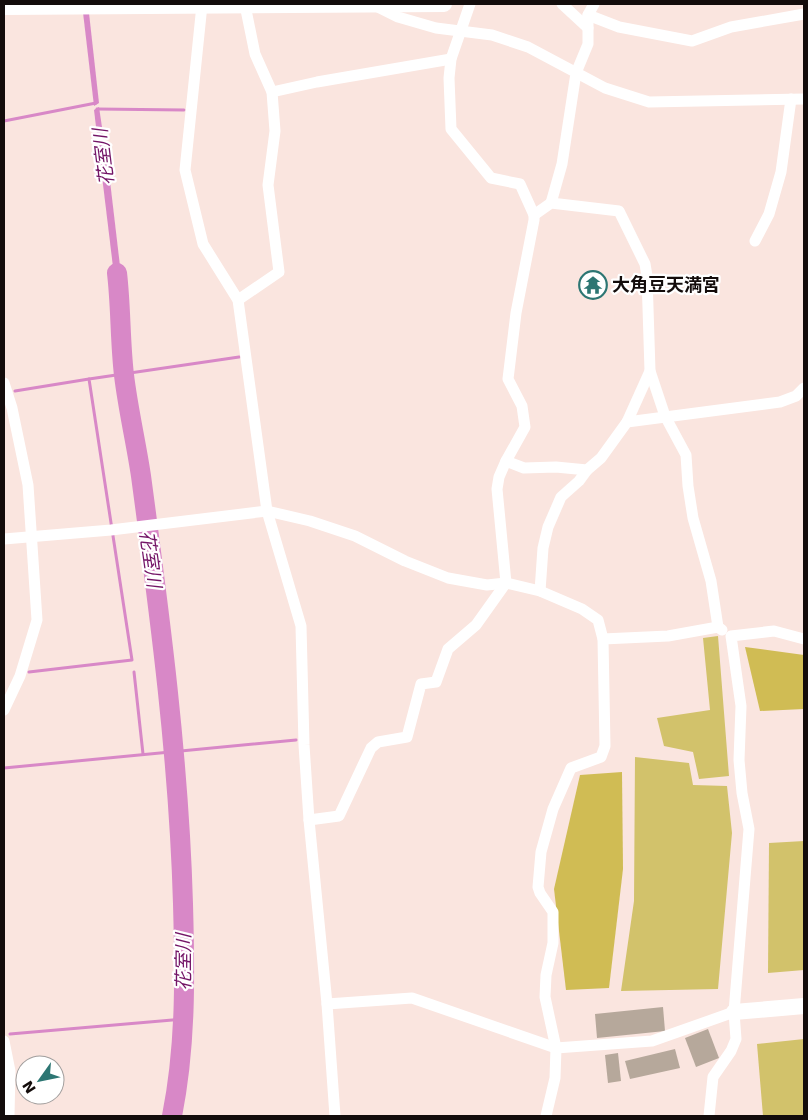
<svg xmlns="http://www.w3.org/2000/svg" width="808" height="1120" viewBox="0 0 808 1120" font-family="'DejaVu Sans','Noto Sans JP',sans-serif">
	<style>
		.green { fill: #d2c26b }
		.forest { fill: #d0bc54 }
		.water { fill: #d888c7 }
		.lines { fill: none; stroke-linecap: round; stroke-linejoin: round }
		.stream { stroke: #d888c7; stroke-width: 3 }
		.river { stroke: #d888c7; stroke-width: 20 }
		.building { fill: #b6a89b }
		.street { stroke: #fff; stroke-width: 11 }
		.secondary { stroke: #fff; stroke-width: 16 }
		.labels { text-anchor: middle; stroke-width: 4.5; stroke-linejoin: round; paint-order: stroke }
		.poi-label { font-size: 18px; font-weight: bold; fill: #130c0b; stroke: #fff; text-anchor: start }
		.water-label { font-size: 19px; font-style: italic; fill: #731466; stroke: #fff }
	</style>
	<rect width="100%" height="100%" fill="#fae5df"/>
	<g class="green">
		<path d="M718,636L729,776L699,779L693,752L664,746L657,718L710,710L703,638Z"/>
		<path d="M635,757L689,763L693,785L727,786L732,833L718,989L621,991L634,901Z"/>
		<path d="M804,841V970L768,973L769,843Z"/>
		<path d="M804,1039V1116H763L757,1044Z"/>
	</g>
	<g class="forest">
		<path d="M745,647L804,655V709L760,711Z"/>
		<path d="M622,772L623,869L609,988L566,990L554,889L580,775Z"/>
	</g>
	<g class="water">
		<path d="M82,4H88L99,103L94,106Z"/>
		<path d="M99,107L110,181L124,300H117L94,110Z"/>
	</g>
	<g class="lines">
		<g class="stream">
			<path d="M97,109L184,110"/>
			<path d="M4,121L96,103"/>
			<path d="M15,391L89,379"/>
			<path d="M29,672L132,660L89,379L239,357"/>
			<path d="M134,672L143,754"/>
			<path d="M4,768L296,740"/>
			<path d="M10,1034L184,1019"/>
		</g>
		<path class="river" d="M117,273C121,307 120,341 124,375C128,409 136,442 141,476C160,617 179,761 183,904C185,975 186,1046 172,1116"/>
	</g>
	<g class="building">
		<path d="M599,276L601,292L588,294L585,278Z"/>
		<path d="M663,1007L665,1031L597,1038L595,1014Z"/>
		<path d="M708,1029L719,1058L696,1067L685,1038Z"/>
		<path d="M675,1049L680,1068L630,1079L625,1061Z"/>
		<path d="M618,1053L621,1081L608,1083L605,1055Z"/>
	</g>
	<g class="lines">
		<g class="street">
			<path d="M562,4L588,28"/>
			<path d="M202,5L185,170L203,244L238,300L267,511L301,626L304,745L309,820L327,1004L335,1116"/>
			<path d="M376,6L398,17L436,28L492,35L528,47L605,88L649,102L804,99"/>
			<path d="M588,15L619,27L692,41L731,27L804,14"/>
			<path d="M272,92L317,82L451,59"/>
			<path d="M551,203L562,164L576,73L588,44V15L594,4"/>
			<path d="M534,215L551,203L619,211L645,264L647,276L650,371L665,416L686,455L688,486L693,518L711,581L718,627"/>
			<path d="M755,241L769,214L781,172L791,99"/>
			<path d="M238,300L279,272L268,185L275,131L272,92L255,54L245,5"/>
			<path d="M4,383L12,408L28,485L37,620L20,676L4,710"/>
			<path d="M627,422L650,371"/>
			<path d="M506,461L524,468L556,467L587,470L601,458L627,422L780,402L796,396L804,388"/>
			<path d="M4,539L111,530L267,511L310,521L355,536L405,561L448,578L487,585L506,583L540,591L582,609L598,620L603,639L605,746L601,757L571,768L553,809L541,852L538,887L540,893L553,912V943L546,975L545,997L556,1048L555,1078L546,1116"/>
			<path d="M540,591L543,548L548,527L561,497L579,481L587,470"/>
			<path d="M603,639L668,636L718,627L722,630"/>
			<path d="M309,820L339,816L371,748L378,742L407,737L421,684L436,682L448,649L476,625L506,583L497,489L499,477L506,461L525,427L522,406L508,379L516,313L534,220V215L520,184L491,178L451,129L449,78L451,59L470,4"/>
			<path d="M327,1004L412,998L556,1048L652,1041L734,1012"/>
			<path d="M4,1041L10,1071L9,1116"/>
			<path d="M709,1116L713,1077L731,1051L736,1039L734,1012L749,829L742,793L739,760L741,706L731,636L774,631L804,639"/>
		</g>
		<g class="secondary">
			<path d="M4,7L444,4"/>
			<path d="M734,1012L804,1006"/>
		</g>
	</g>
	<defs>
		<symbol id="temple-ring" viewBox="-11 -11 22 22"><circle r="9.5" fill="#fff" stroke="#2d7673" stroke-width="1.5"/><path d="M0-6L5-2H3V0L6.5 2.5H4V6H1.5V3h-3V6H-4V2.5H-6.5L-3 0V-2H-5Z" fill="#2d7673"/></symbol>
	</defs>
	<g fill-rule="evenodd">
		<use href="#temple-ring" x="577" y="269" width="32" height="32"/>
	</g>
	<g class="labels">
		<g class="poi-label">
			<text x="612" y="291">大角豆天満宮</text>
		</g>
		<g class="water-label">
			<text transform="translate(103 157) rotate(-97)" y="7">花室川</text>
			<text transform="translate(151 559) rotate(82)" y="7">花室川</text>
			<text transform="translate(183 962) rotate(-90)" y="7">花室川</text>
		</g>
	</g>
	<rect width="808" height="1120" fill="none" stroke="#130c0b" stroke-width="10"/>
	<g transform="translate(40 1080) rotate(237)"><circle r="24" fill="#ffffff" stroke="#a19e9d"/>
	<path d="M0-4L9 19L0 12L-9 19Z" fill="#2d7673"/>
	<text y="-8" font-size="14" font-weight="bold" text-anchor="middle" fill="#130c0b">N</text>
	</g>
</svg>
